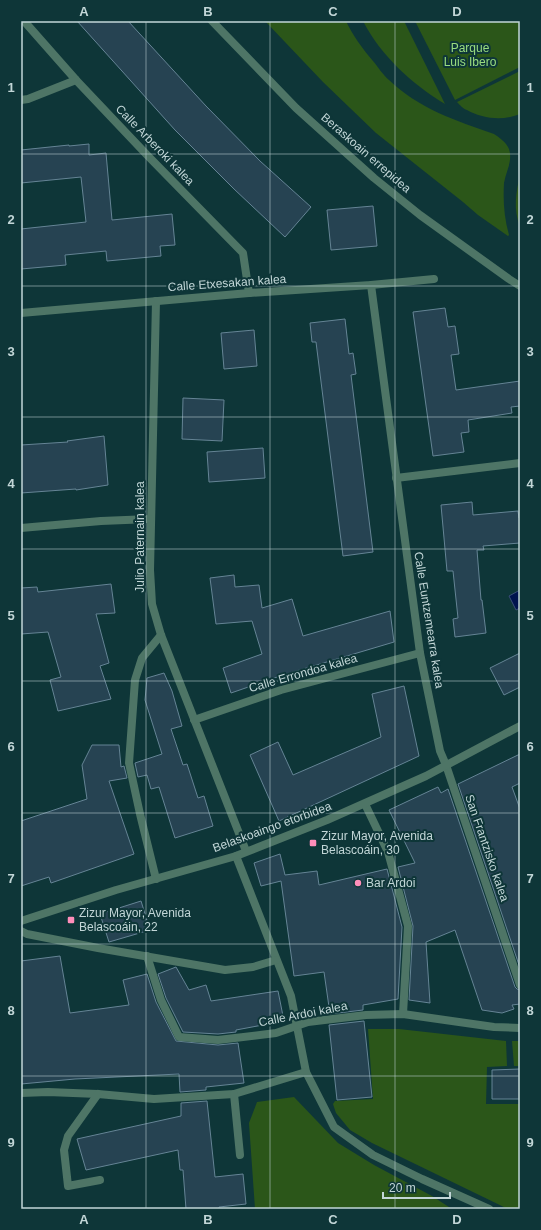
<svg xmlns="http://www.w3.org/2000/svg" width="541" height="1230" viewBox="0 0 541 1230" font-family="Arial,sans-serif">
	<style>
		.green { fill: #2b5619 }
		.water { fill: #00134e; stroke: #3a4e77 }
		.building { fill: #264352; stroke: #658495 }
		.lines { fill: none; stroke-linecap: round; stroke-linejoin: round }
		.minor { stroke: #4e7566; stroke-width: 8 }
		.tertiary { stroke: #4e7566; stroke-width: 8 }
		.grid { fill: none; stroke: #c2d6d7; stroke-width: 1; stroke-opacity: 0.55 }
		.poi-dot { fill: #ff8eba; stroke: #0e3638; stroke-width: 1.5 }
		.labels { text-anchor: middle; stroke-width: 4; stroke-linejoin: round; paint-order: stroke }
		.park-label { font-size: 12px; fill: #99dc7f; stroke: #0e3638 }
		.street-label { font-size: 12px; fill: #c2d6d7; stroke: #0e3638 }
		.poi-label { font-size: 12px; fill: #c2d6d7; stroke: #0e3638; text-anchor: start }
		.neatline { fill: none; stroke: #c2d6d7; stroke-width: 1.5 }
		.grid-label { font-size: 13px; text-anchor: middle; font-weight: bold; fill: #c2d6d7 }
	</style>
	<rect width="100%" height="100%" fill="#0e3638"/>
	<g class="green">
		<path d="M265,21H346C353,36 362,48 373,61C378,67 383,75 389,80C418,108 456,121 494,134C500,138 506,142 509,149C513,161 506,171 504,183C503,201 504,217 509,235L508,236L478,215L463,202L376,133L323,82Z"/>
		<path d="M363,21H404L445,104C412,84 381,56 363,21Z"/>
		<path d="M415,21H520V67L455,100Z"/>
		<path d="M520,71V114C503,121 483,119 467,110C463,109 460,105 457,102Z"/>
		<path d="M520,174V227C513,208 516,194 520,174Z"/>
		<path d="M368,1029H399L506,1041L507,1066L487,1067L486,1104H520V1209H508L372,1143L350,1130L336,1113L333,1104L335,1101L373,1099Z"/>
		<path d="M512,1041H520V1066H514Z"/>
		<path d="M294,1097L338,1143L374,1165L432,1196L452,1209H255L249,1123L257,1102Z"/>
	</g>
	<path class="water" d="M520,590V608L516,610L509,596Z"/>
	<g class="building">
		<path d="M77,21H128L206,106L260,161L311,207L285,237L234,189L175,130Z"/>
		<path d="M89,144V155L106,153L112,220L172,214L175,245L160,246L161,256L107,261L106,251L65,255L66,265L21,269V229L86,222L81,177L21,183V150L69,145V146Z"/>
		<path d="M373,206L377,246L331,250L327,210Z"/>
		<path d="M445,308L448,327L455,326L459,354L451,355L456,390L520,381V406L511,407L512,413L468,420L469,432L461,433L464,452L433,456L413,312Z"/>
		<path d="M345,319L349,354L353,353L356,374L351,375L373,552L343,556L316,342H312L310,323Z"/>
		<path d="M254,330L257,366L224,369L221,333Z"/>
		<path d="M183,398L224,400L222,441L182,439Z"/>
		<path d="M104,436L108,485L76,490V489L21,493V445L68,442L67,441Z"/>
		<path d="M263,448L265,478L209,482L207,452Z"/>
		<path d="M472,502L473,515L518,511L519,518H520V543L483,546L484,550H477L481,600H482L486,633L455,637L453,619L458,618L453,571H447L441,505Z"/>
		<path d="M234,575L235,587L259,585L262,608L292,599L303,636L390,611L394,642L283,675L231,693L223,668L262,654L252,621L216,624L210,578Z"/>
		<path d="M111,584L115,613L96,614L109,663L100,666L111,699L58,711L50,680L61,677L48,632L21,634V588L37,587L38,592Z"/>
		<path d="M520,653V687L504,695L490,668Z"/>
		<path d="M164,673L172,691L182,726L171,729L183,765L187,764L198,798L204,796L213,826L175,838L159,787L151,789L147,775L138,777L135,763L162,754L145,700L147,678Z"/>
		<path d="M404,686L419,756L279,821L250,755L278,742L293,775L381,737L372,694Z"/>
		<path d="M92,745H119L121,767L124,766L127,778L109,781L134,854L51,883L49,877L21,886V821L87,799L82,765Z"/>
		<path d="M520,754V783L512,787L520,809V968L458,784Z"/>
		<path d="M438,787L441,793L448,789L515,987L517,989L520,990V1004L512,1005L514,1009L502,1013L482,1010L455,930L426,942L430,1003L409,1000L413,926L398,867L415,863L389,810Z"/>
		<path d="M280,854L285,875L317,871L319,885L387,869L402,927L398,999L363,1005V1010L330,1014L324,972L294,976L281,881L261,886L254,863Z"/>
		<path d="M141,901L150,930L109,942L100,914Z"/>
		<path d="M60,956L70,1013L129,1005L123,980L147,974L156,1002L176,1041L218,1045L238,1043L244,1083L206,1087V1090L180,1092L179,1074L75,1079L21,1084V961Z"/>
		<path d="M176,967L189,990L206,985L211,1001L278,991L284,1021L236,1030V1032L218,1034L183,1032L166,998L158,974Z"/>
		<path d="M364,1021L372,1097L337,1100L329,1025Z"/>
		<path d="M520,1069V1099H492V1070Z"/>
		<path d="M207,1101L215,1177L243,1174L246,1204L219,1207V1209H186L183,1170H180L178,1150L86,1170L77,1139L181,1116V1103Z"/>
	</g>
	<g class="lines">
		<g class="minor">
			<path d="M24,21L76,80L148,156L243,253L249,293"/>
			<path d="M21,100L28,99L76,80"/>
			<path d="M371,285L420,653L440,751L446,765L520,985"/>
			<path d="M156,301L150,570L152,604L161,635L246,851"/>
			<path d="M21,313L249,293L371,285L434,279"/>
			<path d="M396,478L520,463"/>
			<path d="M21,528L101,521L150,519"/>
			<path d="M194,720L281,690L420,653"/>
			<path d="M365,804L388,852L408,926L403,1014"/>
			<path d="M236,856L291,996L306,1072L334,1127L373,1155L422,1179L489,1209"/>
			<path d="M156,879L140,814L129,763L135,680L142,658L161,635"/>
			<path d="M21,931L27,934L98,948L225,970L253,967L276,960"/>
			<path d="M147,956L161,1000L179,1037L218,1040L276,1033L308,1022L366,1015L403,1014L494,1027L520,1028"/>
			<path d="M21,1093L48,1092L98,1094L154,1099L234,1094L306,1072"/>
			<path d="M98,1094L68,1136L64,1150L68,1186L100,1180"/>
			<path d="M234,1094L240,1155"/>
		</g>
		<g class="tertiary">
			<path d="M212,21L296,108L374,178L420,215L509,279L520,286"/>
			<path d="M21,921L116,890L236,856L327,820L426,776L520,726"/>
		</g>
	</g>
	<path class="grid" d="M146,21V1209M270,21V1209M395,21V1209M21,154H520M21,286H520M21,417H520M21,549H520M21,681H520M21,813H520M21,944H520M21,1076H520"/>
	<g class="poi-dot">
		<rect x="309" y="839" width="8" height="8" rx="2"/>
		<circle cx="358" cy="883" r="4"/>
		<rect x="67" y="916" width="8" height="8" rx="2"/>
	</g>
	<g class="labels">
		<g class="park-label">
			<text x="470" y="52">Parque<tspan x="470" dy="14">Luis Ibero</tspan></text>
		</g>
		<g class="street-label">
			<text transform="translate(155 145) rotate(46)" y="4">Calle Arberoki kalea</text>
			<text transform="translate(366 153) rotate(41)" y="4">Beraskoain errepidea</text>
			<text transform="translate(227 283) rotate(-4)" y="4">Calle Etxesakan kalea</text>
			<text transform="translate(140 537) rotate(-90)" y="4">Julio Paternain kalea</text>
			<text transform="translate(429 620) rotate(81)" y="4">Calle Euntzemearra kalea</text>
			<text transform="translate(303 673) rotate(-16)" y="4">Calle Errondoa kalea</text>
			<text transform="translate(272 827) rotate(-20)" y="4">Belaskoaingo etorbidea</text>
			<text transform="translate(487 848) rotate(71)" y="4">San Frantzisko kalea</text>
			<text transform="translate(303 1014) rotate(-11)" y="4">Calle Ardoi kalea</text>
		</g>
		<g class="poi-label">
			<text x="321" y="840">Zizur Mayor, Avenida<tspan x="321" dy="14">Belascoáin, 30</tspan></text>
			<text x="366" y="887">Bar Ardoi</text>
			<text x="79" y="917">Zizur Mayor, Avenida<tspan x="79" dy="14">Belascoáin, 22</tspan></text>
		</g>
	</g>
	<rect width="541" height="1230" fill="none" stroke="#0e3638" stroke-width="44"/>
	<path d="M383 1192v6h67v-6" fill="none" stroke="#c2d6d7" stroke-width="2"/>
	<text x="389" y="1192" font-size="12" fill="#c2d6d7" stroke="#0e3638" stroke-width="3" paint-order="stroke">20 m</text>
	<rect x="22" y="22" width="497" height="1186" class="neatline"/>
	<g class="grid-label">
		<text x="84" y="16">A</text>
		<text x="208" y="16">B</text>
		<text x="333" y="16">C</text>
		<text x="457" y="16">D</text>
		<text x="11" y="92">1</text>
		<text x="530" y="92">1</text>
		<text x="11" y="224">2</text>
		<text x="530" y="224">2</text>
		<text x="11" y="356">3</text>
		<text x="530" y="356">3</text>
		<text x="11" y="488">4</text>
		<text x="530" y="488">4</text>
		<text x="11" y="620">5</text>
		<text x="530" y="620">5</text>
		<text x="11" y="751">6</text>
		<text x="530" y="751">6</text>
		<text x="11" y="883">7</text>
		<text x="530" y="883">7</text>
		<text x="11" y="1015">8</text>
		<text x="530" y="1015">8</text>
		<text x="11" y="1147">9</text>
		<text x="530" y="1147">9</text>
		<text x="84" y="1224">A</text>
		<text x="208" y="1224">B</text>
		<text x="333" y="1224">C</text>
		<text x="457" y="1224">D</text>
	</g>
</svg>
